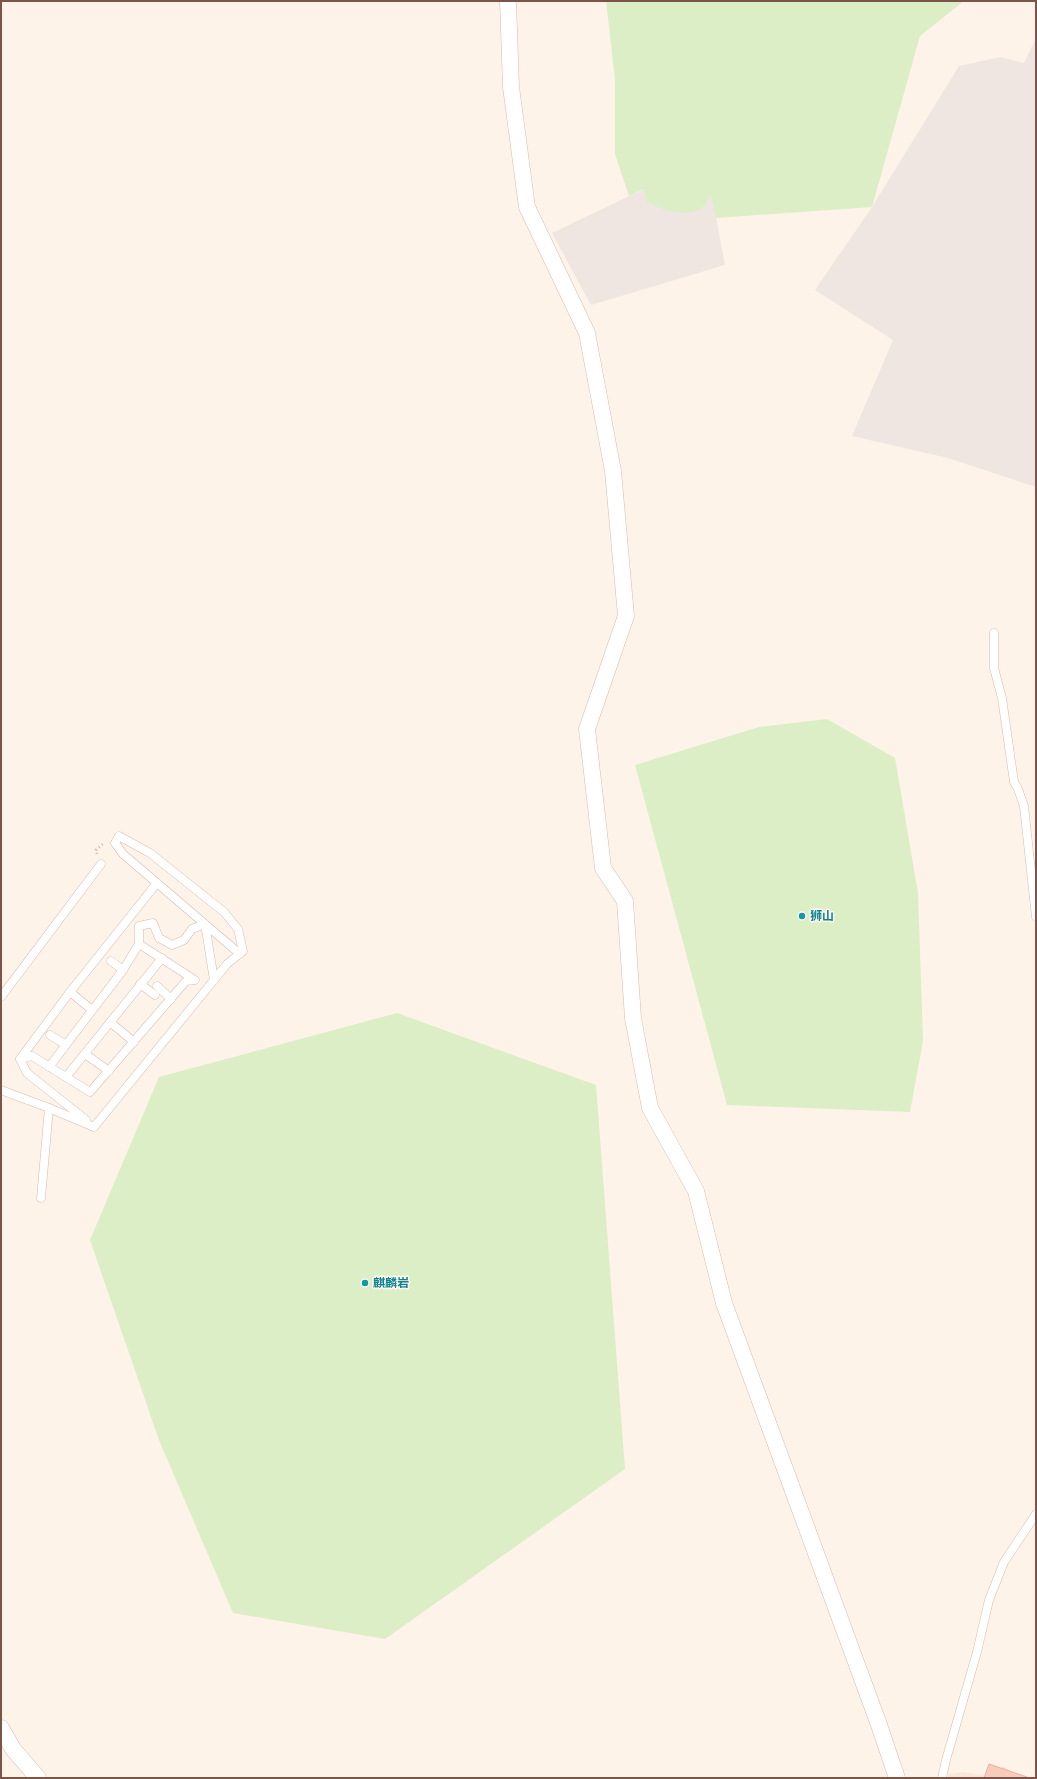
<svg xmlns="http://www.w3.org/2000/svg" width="1037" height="1779" viewBox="0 0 1037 1779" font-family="Cabin,'Noto Sans SC',sans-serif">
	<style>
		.residential { fill: #f9e7d9 }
		.industrial { fill: #efe6e2 }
		.green { fill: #dbeec5 }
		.building { fill: #f7ccbd; stroke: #ebb09c }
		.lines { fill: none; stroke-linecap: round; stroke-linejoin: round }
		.service-casing { stroke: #d5bbaf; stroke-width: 9 }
		.minor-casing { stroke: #d5bbaf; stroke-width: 17 }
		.path { stroke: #ddaf9f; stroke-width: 2.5; stroke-dasharray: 1 3; stroke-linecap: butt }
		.service { stroke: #fff; stroke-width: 8 }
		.minor { stroke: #fff; stroke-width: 16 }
		.culture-dot { fill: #0f9aa8; stroke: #fff8f1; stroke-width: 1.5 }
		.labels { text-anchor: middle; stroke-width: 3; stroke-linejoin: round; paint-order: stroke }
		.culture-label { font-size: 12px; font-weight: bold; fill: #0d838f; stroke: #fff8f1; text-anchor: start }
	</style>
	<rect width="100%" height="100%" fill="#fef3e9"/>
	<path class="residential" d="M1004,1766L1016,1778H947L949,1774L963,1772L987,1776Z"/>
	<g class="industrial">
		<path d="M1036,38V487L948,458L852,436L893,340L815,290L872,207L959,66L1000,57L1024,63Z"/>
		<path d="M644,189L712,196L725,265L591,305L552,233Z"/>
	</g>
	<g class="green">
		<path d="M606,1H964L920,36L872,207L716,218L711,196C708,200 705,206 701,208C686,218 661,209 647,202L643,189L629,196L615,154V79Z"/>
		<path d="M827,719L895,758L918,893L923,1041L910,1112L727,1105L635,765L759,727Z"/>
		<path d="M397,1013L596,1085L625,1469L385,1639L233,1613L159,1440L90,1240L159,1077Z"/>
	</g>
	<path class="building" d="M989,1764L1027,1777V1778H984Z"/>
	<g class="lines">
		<defs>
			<g id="service">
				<path d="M994,633V668L1002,698L1014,782L1018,789L1024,806L1036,917"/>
				<path d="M111,961L123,970"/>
				<path d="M140,984L155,995"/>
				<path d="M157,986L171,999"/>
				<path d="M70,992L157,883"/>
				<path d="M1,997L101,864"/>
				<path d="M110,1022L134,1042"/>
				<path d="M50,1035L66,1045"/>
				<path d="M85,1054L109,1071"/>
				<path d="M20,1059L70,992L92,1010"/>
				<path d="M49,1067L123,970L139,944"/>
				<path d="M66,1077L162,958"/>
				<path d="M1,1090L49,1108L41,1198"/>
				<path d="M49,1108L94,1127L227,964L243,951L238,929L224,912L150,853L119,836L115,843L123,854L240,954"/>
				<path d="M86,1120L27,1073L20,1059L32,1056L90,1092L186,981L195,980L139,944V926L153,923L159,938L172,945L184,940L192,929L205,924L214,980"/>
				<path d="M942,1778L946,1760L977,1652L989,1600L1004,1562L1036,1514"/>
			</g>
			<g id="minor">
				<path d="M508,1L511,87L527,207L587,333L613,471L626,616L587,729L603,868L625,901L633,1018L650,1108L696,1191L724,1303L878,1722L897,1778"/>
				<path d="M1,1728L13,1749L38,1778"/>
			</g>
		</defs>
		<use href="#service" class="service-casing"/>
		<use href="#minor" class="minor-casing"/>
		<path class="path" d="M97,854L96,850L104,843"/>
		<use href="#service" class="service"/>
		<use href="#minor" class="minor"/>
	</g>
	<g class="culture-dot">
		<circle cx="802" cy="916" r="4"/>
		<circle cx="365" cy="1283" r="4"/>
	</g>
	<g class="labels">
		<g class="culture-label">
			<text x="810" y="920">狮山</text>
			<text x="373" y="1287">麒麟岩</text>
		</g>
	</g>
	<rect width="1037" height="1779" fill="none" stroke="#7c5449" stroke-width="4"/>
</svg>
